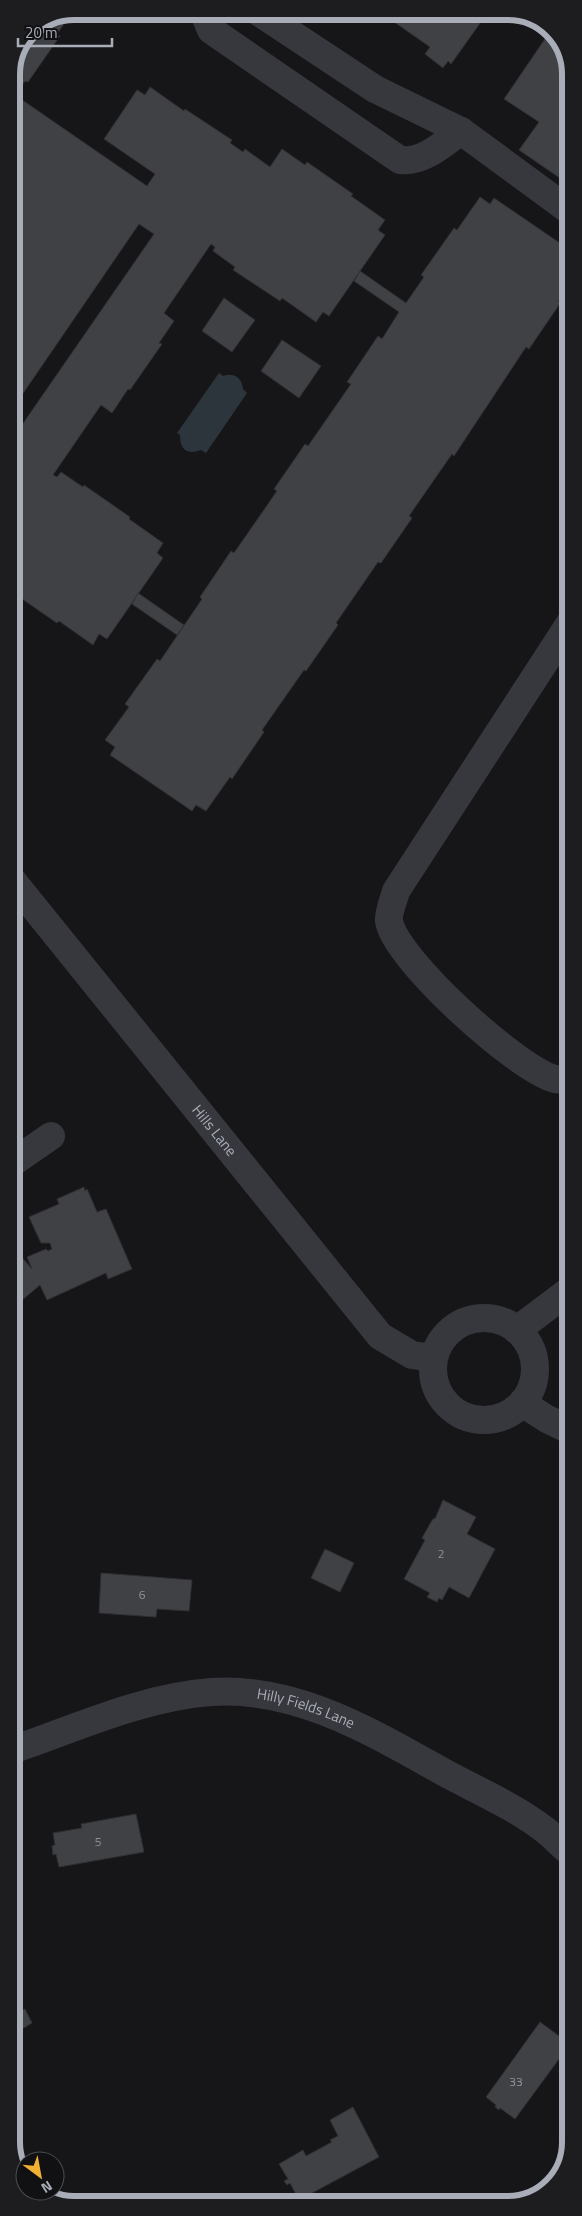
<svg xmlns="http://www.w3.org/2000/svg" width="582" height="2216" viewBox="0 0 582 2216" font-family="'Titillium Web',sans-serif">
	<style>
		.water { fill: #2c353c }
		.building { fill: #404145; stroke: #303034 }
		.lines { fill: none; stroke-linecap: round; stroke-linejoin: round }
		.minor { stroke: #37383d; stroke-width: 28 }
		.labels { text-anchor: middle; stroke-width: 4; stroke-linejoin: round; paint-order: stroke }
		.number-label { font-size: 12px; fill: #8e929b }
		.street-label { font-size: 15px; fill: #a8adb8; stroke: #111113 }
		.rim { fill: none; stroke: #a8adb8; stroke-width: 6 }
	</style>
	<rect width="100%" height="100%" fill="#161618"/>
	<path class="water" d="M219,373L223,376C234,372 242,378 243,389L247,393L206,453L201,450C187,455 180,450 180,435L177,433Z"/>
	<g class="building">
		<path d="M72,12L57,34L60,36L28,82L25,81L15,95L147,186L155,174L104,139L137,90L145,95L150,87L184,111L185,109L232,140L230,143L243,152L245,149L270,167L282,149L305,165L307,162L353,194L351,196L385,220L378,230L385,235L329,316L323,312L316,322L282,298L280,301L233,270L235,267L213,251L215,247L211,244L164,313L174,321L159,343L162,344L130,390L128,389L112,413L101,405L53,475L57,477L61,472L83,487L84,485L130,517L129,519L163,543L157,553L163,558L107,639L99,634L93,645L59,621L57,623L12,592L11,433L15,435L154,234L139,224L11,411V74L30,29Z"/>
		<path d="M380,12H488L451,64L448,61L443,68L425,54L430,47Z"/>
		<path d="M551,30L569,62L570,185L519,150L539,122L504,99Z"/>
		<path d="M480,197L490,204L494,198L570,250V284L558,301L561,302L529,349L526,347L454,456L452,454L409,516L412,518L381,563L378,562L336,623L338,625L306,671L304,670L262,730L264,732L232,779L230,777L206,811L196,805L192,811L110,755L115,747L105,740L129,707L125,704L157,659L160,661L202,599L200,597L231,551L234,553L277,491L274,489L305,444L308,446L351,384L347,382L378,336L382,339L399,312L354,281L360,271L406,303L424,277L421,275L454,228L457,230Z"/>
		<path d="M224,298L255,320L232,352L202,331Z"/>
		<path d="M282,340L321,366L299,398L261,371Z"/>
		<path d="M138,593L184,625L177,635L132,604Z"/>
		<path d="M84,1187L85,1191L87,1189L97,1212L106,1209L132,1269L108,1279L106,1273L47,1300L40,1285L21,1301L19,1299L12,1305V1249L16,1255L18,1253L32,1269L27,1257L46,1249L48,1251L52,1249L50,1243H41L29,1217L59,1204L57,1199Z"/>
		<path d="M443,1500L476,1517L467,1534L495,1549L469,1598L449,1587L442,1600L439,1598L437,1602L427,1597L430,1593L404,1579L425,1540L422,1538L431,1522L434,1518L435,1519Z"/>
		<path d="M325,1549L354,1563L340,1592L311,1578Z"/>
		<path d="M101,1573L192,1580L189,1611L157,1609L156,1617L99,1613Z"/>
		<path d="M136,1814L144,1852L59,1867L56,1854L53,1855L52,1846L55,1845L53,1833L82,1828L81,1824Z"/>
		<path d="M25,2009L32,2023L22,2029L14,2014Z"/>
		<path d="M540,2022L570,2044L515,2119L500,2108L499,2110L495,2107L496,2105L486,2097Z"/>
		<path d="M353,2107L379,2157L299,2200L290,2183L287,2185L284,2181L288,2179L279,2164L303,2150L306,2156L332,2142L330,2140L338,2136L330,2120Z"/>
	</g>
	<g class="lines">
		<g class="minor">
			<path d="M203,11L211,30L221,37L400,160C423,163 443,144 461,131"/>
			<path d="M257,11L375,89L461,131L570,211"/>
			<path d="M570,623L396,891C394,899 388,913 389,921C395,959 517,1069 555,1079C559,1080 566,1079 570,1079"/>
			<path id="s1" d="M12,880L380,1336L412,1355L433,1358"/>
			<path d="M12,1163L51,1136"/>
			<circle cx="484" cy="1369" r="51"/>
			<path d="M517,1330L570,1290"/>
			<path d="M522,1403L547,1419L570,1430"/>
			<path id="s2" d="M12,1750C76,1728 143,1697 211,1692C298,1686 375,1734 447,1774C479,1791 517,1808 545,1830C554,1837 562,1846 571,1853"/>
		</g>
	</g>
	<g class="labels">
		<g class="number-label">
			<text x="441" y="1558">2</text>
			<text x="142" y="1599">6</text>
			<text x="98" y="1846">5</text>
			<text x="516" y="2086">33</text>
		</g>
		<g class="street-label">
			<text dy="5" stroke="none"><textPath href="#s1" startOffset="322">Hills Lane</textPath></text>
			<text dy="5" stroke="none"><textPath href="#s2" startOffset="305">Hilly Fields Lane</textPath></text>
		</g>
	</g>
	<path d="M0 0H582V2216H0ZM74 20H508A54 54 0 0 1 562 74V2142A54 54 0 0 1 508 2196H74A54 54 0 0 1 20 2142V74A54 54 0 0 1 74 20Z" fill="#1d1d20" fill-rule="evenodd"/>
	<path class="rim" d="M74 20H508A54 54 0 0 1 562 74V2142A54 54 0 0 1 508 2196H74A54 54 0 0 1 20 2142V74A54 54 0 0 1 74 20Z"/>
	<g transform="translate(40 2176) rotate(148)"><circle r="24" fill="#111113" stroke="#4d4f55"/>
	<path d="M0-4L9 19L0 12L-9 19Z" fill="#f2b134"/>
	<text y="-8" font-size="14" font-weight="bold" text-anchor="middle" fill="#a8adb8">N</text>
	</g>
	<path d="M18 38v8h94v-8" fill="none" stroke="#a8adb8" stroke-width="2.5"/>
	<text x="25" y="38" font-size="15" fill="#a8adb8" stroke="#111113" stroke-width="4" paint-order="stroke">20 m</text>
</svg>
